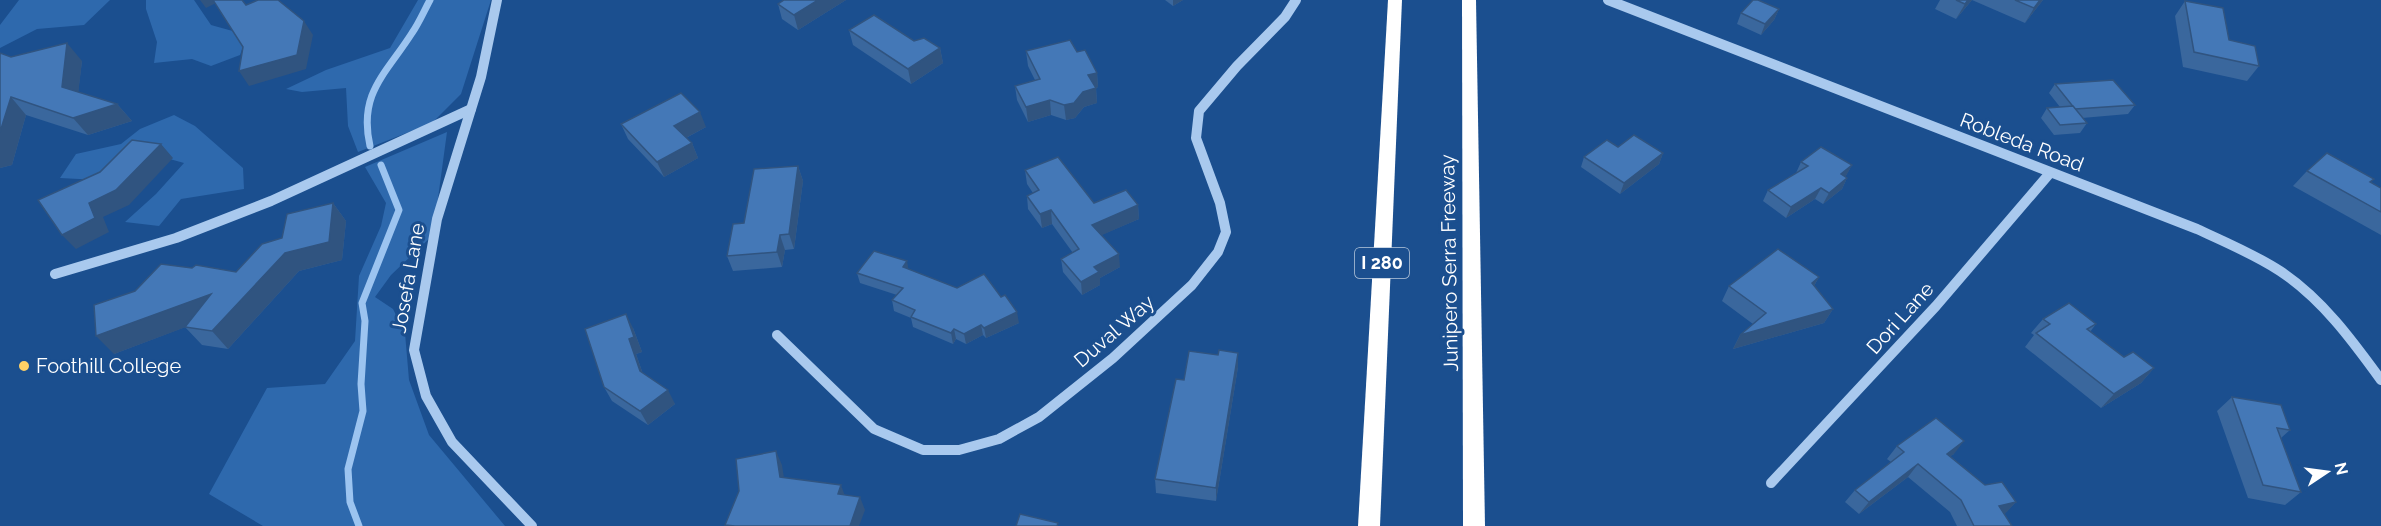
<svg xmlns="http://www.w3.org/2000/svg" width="2381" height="526" viewBox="0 0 2381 526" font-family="Raleway,sans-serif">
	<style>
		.green { fill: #2e69ad }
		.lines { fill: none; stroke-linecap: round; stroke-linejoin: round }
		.stream { stroke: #9cc4f0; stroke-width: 7 }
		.minor { stroke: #a9c9ee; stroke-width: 10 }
		.highway { fill: #fff; fill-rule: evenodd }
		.wall { fill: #3a679d }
		.shaded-wall { fill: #305480 }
		.building { fill: #4478b7; stroke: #305480; stroke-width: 1.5 }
		.poi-dot { fill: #ffd166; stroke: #1b4f8f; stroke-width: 2 }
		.labels { text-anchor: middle; stroke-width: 6; stroke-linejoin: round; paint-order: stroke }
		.shield { fill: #1b4f8f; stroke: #bbcadd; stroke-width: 1.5 }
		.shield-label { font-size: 18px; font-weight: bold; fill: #fff }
		.street-label { font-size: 20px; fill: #fff; stroke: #1b4f8f }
		.poi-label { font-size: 20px; fill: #fff; stroke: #1b4f8f; text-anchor: start }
	</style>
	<rect width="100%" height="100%" fill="#1b4f8f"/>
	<g class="green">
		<path d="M0,0H110L84,25L37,29L0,48V25L19,0Z"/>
		<path d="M146,0H194L211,25L247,35L240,55L211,66L192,59L154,63L157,42L146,9Z"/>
		<path d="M418,0H491L461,94L432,123L358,152L348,126L346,88L302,92L286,89L326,70L390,48Z"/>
		<path d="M174,115L195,126L243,168L244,189L181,199L159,226L125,222L156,194L184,163L148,153L98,180L60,178L76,154L121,144L140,129Z"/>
		<path d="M447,132L433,235L391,275L375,297L393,309L405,333L409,380L429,435L505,526H263L209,494L267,388L325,384L355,341L359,276L381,226L386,203L365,167Z"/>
	</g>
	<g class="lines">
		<g class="stream">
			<path d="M370,146C358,93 386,74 412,33C419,23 424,11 430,0"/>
			<path d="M359,526L350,502L348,469L363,411L361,384L365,321L362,303L399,210L381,165"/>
		</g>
		<g class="minor">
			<path d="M497,0L481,77L437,219L414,350L426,396L452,442L532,526"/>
			<path d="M1608,0L2197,229C2225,242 2254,254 2280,271C2322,299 2352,340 2381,380"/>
			<path d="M55,274L176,238L271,201L471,109"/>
			<path d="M777,335L874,429L923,450H959L999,439L1039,417L1113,358L1192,285L1218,252L1226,232L1220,203L1196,138L1199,111L1237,66L1285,17L1296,0"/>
			<path d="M1771,483L1936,306L2050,173"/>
		</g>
		<g class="highway">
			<path d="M1388,0H1402L1380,526H1358Z"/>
			<path d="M1462,0H1476L1485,526H1463Z"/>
		</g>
	</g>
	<g class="wall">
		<path d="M846,0L798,30L782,19L778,4Z"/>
		<path d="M1165,0H1183L1173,6Z"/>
		<path d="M1940,0H2043L2025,23L1972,0L1956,19L1935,9Z"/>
		<path d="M2185,1L2259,66L2247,81L2183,67L2175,16Z"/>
		<path d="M1779,9L1774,20L1761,35L1737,24L1741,13Z"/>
		<path d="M849,30L914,41L940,48L943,63L911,84L853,45Z"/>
		<path d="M1026,51L1077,52L1097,73L1098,87L1096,88L1097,103L1084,107L1075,118L1066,120L1051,115L1028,122L1017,100L1015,86L1035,80L1028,66Z"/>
		<path d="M0,53L11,57L82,61L78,92L117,104L132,121L88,135L26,115L12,165L0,168Z"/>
		<path d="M2055,84L2135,105L2128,114L2082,118L2087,123L2080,133L2054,135L2041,118L2047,108L2060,107L2049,93Z"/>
		<path d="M621,124L706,127L686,138L692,143L698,158L664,177L628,139Z"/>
		<path d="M1618,147L1663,153L1659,164L1620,194L1581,167L1584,157Z"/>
		<path d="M1801,162L1852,165L1845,177L1847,178L1842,189L1823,204L1815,199L1786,218L1763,201L1768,190L1796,173Z"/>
		<path d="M798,166L803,181L794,249L785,250L782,267L733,271L727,256L744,223Z"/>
		<path d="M1025,170L1094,203L1138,205L1139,219L1101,235L1120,267L1100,278V285L1082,295L1063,272L1061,259L1073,253L1052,224L1042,228L1028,209L1027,196L1033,193L1027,184Z"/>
		<path d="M2307,171L2370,182L2381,188V235L2293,186Z"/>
		<path d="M333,203L346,221L342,260L299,271L228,349L202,345L185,327L114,354L135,291L192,268L236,272Z"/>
		<path d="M909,270L1019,323L986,338L983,335L966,344L956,339L953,344L913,327L911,318L894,311L892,300L897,295L860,283L857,273Z"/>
		<path d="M1819,277L1814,286L1833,309L1824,323L1733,349L1740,335L1753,324L1722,301L1729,286Z"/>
		<path d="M2043,319L2096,324L2090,332L2124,357L2154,368L2141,383L2101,408L2025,347L2034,335L2031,333Z"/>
		<path d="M633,328L642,352L636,354L643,374L675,404L648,425L612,401L604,387Z"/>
		<path d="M1238,367L1216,501L1156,493L1155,479L1184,380Z"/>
		<path d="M2232,397L2290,430L2281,438L2301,492L2285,505L2248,498L2217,411Z"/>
		<path d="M1897,446L1954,454L1950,456L1985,485L2016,502L2004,514L2012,526H1957L1950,512L1908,477L1859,514L1845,502L1855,490L1891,462L1887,459Z"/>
	</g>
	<g class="shaded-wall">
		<path d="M200,0H214L216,3L206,8Z"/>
		<path d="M818,0H846L798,30L794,15Z"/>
		<path d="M1173,0H1183L1173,6Z"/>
		<path d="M1968,0H1972L1956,19L1965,4Z"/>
		<path d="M2040,0H2043L2025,23L2034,8Z"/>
		<path d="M1779,9L1774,20L1761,35L1765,24Z"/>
		<path d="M304,21L313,35L306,69L249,86L239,71Z"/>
		<path d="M67,43L82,61L77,104L62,87Z"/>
		<path d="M940,48L943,63L911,84L908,69Z"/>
		<path d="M1097,73L1098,87L1090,90L1088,75Z"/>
		<path d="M1096,88L1097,103L1084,107L1075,118L1066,120L1064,105L1083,92Z"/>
		<path d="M11,97L26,115L12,165L0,168V132Z"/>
		<path d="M1050,100L1051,115L1028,122L1026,107Z"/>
		<path d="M117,104L132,121L88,135L73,118Z"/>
		<path d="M700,112L706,127L680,141L674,126Z"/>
		<path d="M692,143L698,158L664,177L657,162Z"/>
		<path d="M161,144L173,158L129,205L103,217L109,232L76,249L62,235L89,203Z"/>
		<path d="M1663,153L1659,164L1620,194L1624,183Z"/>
		<path d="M1852,165L1846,176L1835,185L1841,174Z"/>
		<path d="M798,166L803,181L794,249L789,234Z"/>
		<path d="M1847,178L1842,189L1823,204L1829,193Z"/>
		<path d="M1821,188L1815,199L1786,218L1791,207Z"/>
		<path d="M333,203L346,221L342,260L299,271L228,349L212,331L285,253Z"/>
		<path d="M1138,205L1139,219L1093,239L1092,225Z"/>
		<path d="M1051,210L1052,224L1042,228L1040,214Z"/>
		<path d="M780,235L785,250L782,267L777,252Z"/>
		<path d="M1119,254L1120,267L1100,278V285L1082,295L1081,282L1094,267Z"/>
		<path d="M907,261L909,272L903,267Z"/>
		<path d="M1819,277L1811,291L1812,283Z"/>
		<path d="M211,294L226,312L114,354L96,336Z"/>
		<path d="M1833,309L1824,323L1733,349L1740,335Z"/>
		<path d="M1017,312L1019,323L986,338L984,328Z"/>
		<path d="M626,314L633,328L642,352L636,354L647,386L640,371L629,339Z"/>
		<path d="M981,325L983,335L966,344L964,334Z"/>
		<path d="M954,329L956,339L953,344L951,333Z"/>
		<path d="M1238,353V367L1216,501V488Z"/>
		<path d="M2154,368L2141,383L2101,408L2114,394Z"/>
		<path d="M668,390L675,404L648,425L640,411Z"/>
		<path d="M1964,441L1954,454L1936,466L1947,454Z"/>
		<path d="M776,451L782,465L786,491L780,477Z"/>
		<path d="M1918,464L1908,477L1859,514L1869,502Z"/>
		<path d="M841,485L846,499L838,494Z"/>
		<path d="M860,497L865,510L859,526H850Z"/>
		<path d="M2016,502L2004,515L1999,506Z"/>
	</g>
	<g class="building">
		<path d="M213,0H242L246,5L258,0H278L304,21L297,55L239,71L243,47Z"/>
		<path d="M784,0H818L794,15L778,4Z"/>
		<path d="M1753,0H1758L1779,9L1765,24L1741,13Z"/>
		<path d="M1956,0H1968L1965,4Z"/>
		<path d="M2015,0H2040L2034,8Z"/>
		<path d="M2185,1L2223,8L2229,40L2255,46L2259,66L2194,52Z"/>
		<path d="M874,15L914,41L924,38L940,48L908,69L849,30Z"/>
		<path d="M1070,40L1077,52L1085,50L1097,73L1088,75L1096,88L1083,92L1074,103L1064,105L1050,100L1026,107L1015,86L1040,79L1026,51Z"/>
		<path d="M67,43L62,87L117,104L73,118L11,97L0,132V53L11,57Z"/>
		<path d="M2113,80L2135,105L2075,109L2055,84Z"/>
		<path d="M681,93L700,112L674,126L692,143L657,162L621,124Z"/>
		<path d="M2073,106L2087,123L2060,125L2047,108Z"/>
		<path d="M1634,135L1663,153L1624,183L1584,157L1607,140L1618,147Z"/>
		<path d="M132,140L161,144L116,190L89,203L95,218L62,235L38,200L100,172Z"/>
		<path d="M1821,147L1852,165L1841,174L1847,178L1829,193L1821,188L1791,207L1768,190L1808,166L1801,162Z"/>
		<path d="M2327,153L2374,179L2370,182L2381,188V212L2307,171Z"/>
		<path d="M1058,157L1094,203L1126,190L1138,205L1092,225L1119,254L1094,267L1099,272L1081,282L1061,259L1079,249L1051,210L1040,214L1027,196L1039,190L1025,170Z"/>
		<path d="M798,166L789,234L780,235L777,252L727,256L733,224L744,223L754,169Z"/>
		<path d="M333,203L329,242L285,253L212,331L185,327L211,294L96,336L94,305L135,291L161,264L192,268L196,265L236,272L262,244L282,238L287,214Z"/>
		<path d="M1778,249L1819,277L1812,283L1833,309L1740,335L1766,313L1729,286Z"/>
		<path d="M874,251L907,261L903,267L957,288L984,274L1001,297L1005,295L1017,312L984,328L981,325L964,334L954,329L951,333L911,317L915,310L892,300L903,288L857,273Z"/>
		<path d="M2069,303L2096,324L2087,329L2124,357L2133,352L2154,368L2114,394L2036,333L2050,324L2043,319Z"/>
		<path d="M626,314L634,337L629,339L640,371L668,390L640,411L604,387L585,329Z"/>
		<path d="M1219,350L1238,353L1216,488L1155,479L1176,379L1184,380L1189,351L1218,355Z"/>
		<path d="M2232,397L2281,405L2290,430L2277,428L2301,492L2263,485Z"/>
		<path d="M1936,418L1964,441L1947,454L1985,485L2002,482L2016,502L1999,506L2012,526H1974L1961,500L1918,464L1869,502L1855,490L1904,452L1897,446Z"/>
		<path d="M776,451L780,477L841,485L838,494L860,497L850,526H735L725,525L739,491L736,459Z"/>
		<path d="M1020,514L1058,523L1057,526H1016Z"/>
	</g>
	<circle class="poi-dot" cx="24" cy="366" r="6"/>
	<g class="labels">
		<rect class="shield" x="1355" y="248" width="54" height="30" rx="4.5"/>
		<g class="shield-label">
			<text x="1382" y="269">I 280</text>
		</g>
		<g class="street-label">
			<text transform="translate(2022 142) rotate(21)" y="7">Robleda Road</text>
			<text transform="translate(1449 263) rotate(-91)" y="7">Junipero Serra Freeway</text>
			<text transform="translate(408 278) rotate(-80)" y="7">Josefa Lane</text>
			<text transform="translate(1900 318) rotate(-48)" y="7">Dori Lane</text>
			<text transform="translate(1114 331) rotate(-41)" y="7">Duval Way</text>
		</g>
		<g class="poi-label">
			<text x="36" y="373">Foothill College</text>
		</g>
	</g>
	<g transform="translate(2327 472) rotate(77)" stroke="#1b4f8f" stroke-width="4.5" paint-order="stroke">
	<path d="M0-4.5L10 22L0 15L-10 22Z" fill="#ffffff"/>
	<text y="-9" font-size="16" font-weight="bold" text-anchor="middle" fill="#ffffff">N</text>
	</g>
</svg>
